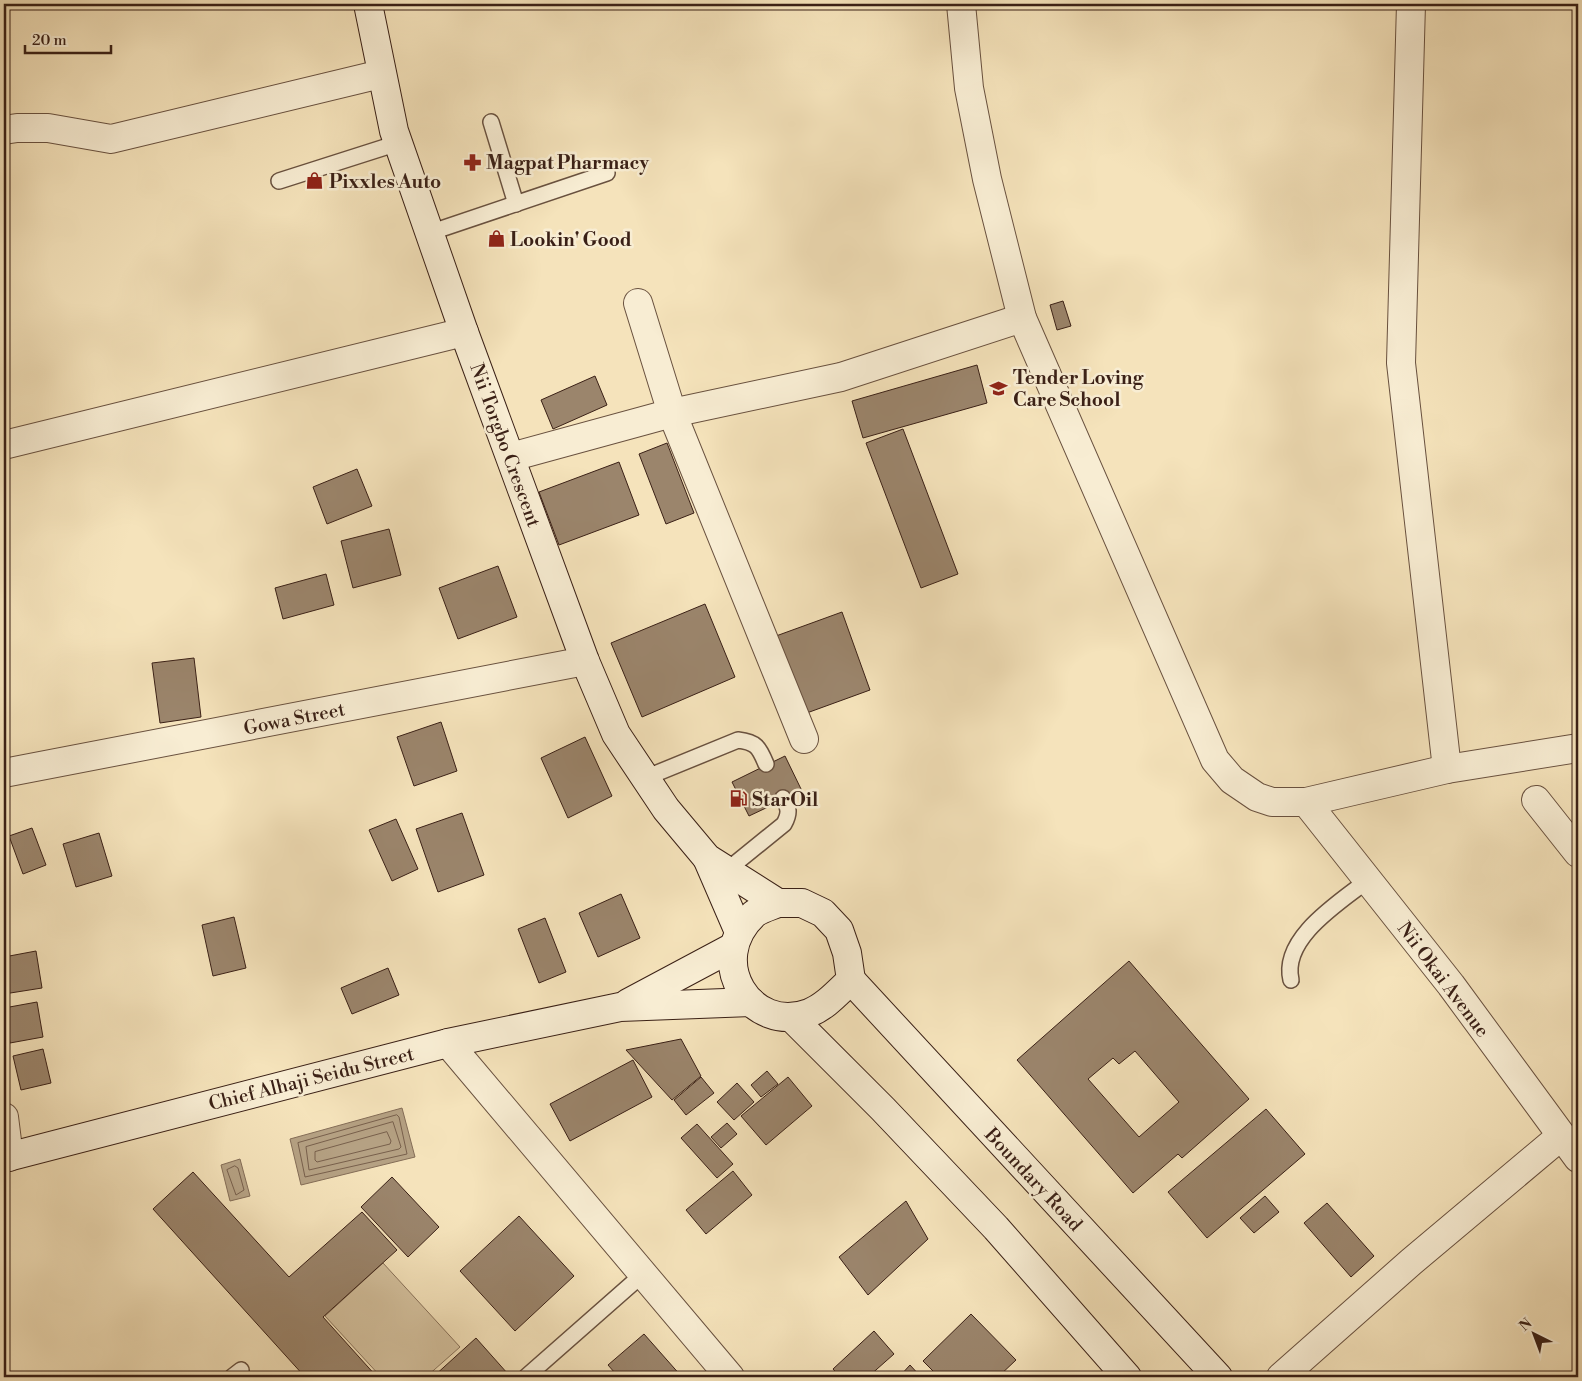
<svg xmlns="http://www.w3.org/2000/svg" width="1582" height="1381" viewBox="0 0 1582 1381" font-family="'Libre Bodoni',serif">
	<style>
		.green { fill: #d5c29f; stroke: #88715a }
		.water { fill: #b5a183; stroke: #846d57 }
		.lines { fill: none; stroke-linecap: round; stroke-linejoin: round }
		.shore { stroke: #78604c; stroke-width: 1 }
		.building { fill: #9b856c; stroke: #3a2016; fill-rule: evenodd }
		.lane-casing { stroke: #69513f; stroke-width: 18 }
		.street-casing { stroke: #69513f; stroke-width: 30 }
		.secondary-casing { stroke: #3a2016; stroke-width: 30 }
		.lane { stroke: #f8edd3; stroke-width: 15 }
		.street { stroke: #f8edd3; stroke-width: 28 }
		.secondary { stroke: #f8edd3; stroke-width: 28 }
		.labels { text-anchor: middle; stroke-width: 5; stroke-linejoin: round; paint-order: stroke }
		.poi-label { font-size: 19px; font-weight: bold; fill: #3a2016; stroke: #f8edd3; text-anchor: start }
		.street-label { font-size: 19px; fill: #3a2016; stroke: #f8edd3 }
	</style>
	<rect width="100%" height="100%" fill="#f5e3bb"/>
	<filter id="stains"><feTurbulence type="fractalNoise" baseFrequency=".004" numOctaves="4"/><feColorMatrix values="0 0 0 0 .2 0 0 0 0 .09 0 0 0 0 .02 0 0 0 .5 -.17"/></filter>
	<radialGradient id="worn" r=".72"><stop offset=".6" stop-color="#630" stop-opacity="0"/><stop offset="1" stop-color="#630" stop-opacity=".3"/></radialGradient>
	<path class="green" d="M383,1263L460,1347L426,1377H381L325,1316Z"/>
	<g class="water">
		<path d="M402,1108L415,1157L301,1185L290,1139Z"/>
		<path d="M240,1159L250,1196L230,1201L221,1165Z"/>
	</g>
	<g class="lines">
		<g class="shore">
			<path d="M397,1115L399,1117L407,1154L305,1177L298,1143Z"/>
			<path d="M393,1122L401,1147L399,1149L309,1170L306,1147Z"/>
			<path d="M387,1132L391,1141L390,1144L317,1162L315,1160V1152Z"/>
			<path d="M235,1166L238,1168L244,1190L236,1195L227,1170Z"/>
		</g>
	</g>
	<g class="building">
		<path d="M1063,301L1071,326L1057,330L1050,305Z"/>
		<path d="M977,365L987,403L863,438L852,401Z"/>
		<path d="M595,376L607,405L553,429L541,400Z"/>
		<path d="M903,429L958,574L921,588L866,443Z"/>
		<path d="M667,443L694,513L666,524L639,454Z"/>
		<path d="M619,462L639,515L559,545L539,492Z"/>
		<path d="M357,469L372,506L327,524L313,487Z"/>
		<path d="M389,529L401,575L353,588L341,541Z"/>
		<path d="M498,566L517,617L458,639L439,588Z"/>
		<path d="M326,574L334,605L283,619L275,588Z"/>
		<path d="M705,604L735,677L642,717L611,643Z"/>
		<path d="M842,612L870,690L804,714L776,636Z"/>
		<path d="M194,658L201,717L160,723L152,663Z"/>
		<path d="M441,722L457,771L414,786L397,737Z"/>
		<path d="M585,737L612,796L568,818L541,758Z"/>
		<path d="M785,756L802,791L749,816L732,782Z"/>
		<path d="M462,813L484,875L438,892L416,829Z"/>
		<path d="M396,819L418,869L392,881L369,830Z"/>
		<path d="M32,828L46,865L23,874L9,836Z"/>
		<path d="M99,833L112,876L76,887L63,844Z"/>
		<path d="M621,894L640,938L598,957L579,913Z"/>
		<path d="M234,917L246,968L213,976L202,925Z"/>
		<path d="M545,918L566,972L539,983L518,929Z"/>
		<path d="M36,951L42,988L4,994V957Z"/>
		<path d="M1129,961L1249,1099L1182,1158L1178,1154L1133,1193L1017,1060ZM1135,1051L1179,1102L1139,1137L1088,1079L1113,1058L1119,1064Z"/>
		<path d="M388,968L399,995L352,1014L341,988Z"/>
		<path d="M37,1002L43,1037L10,1043L4,1008Z"/>
		<path d="M681,1039L701,1076L672,1100L626,1050Z"/>
		<path d="M43,1049L51,1083L21,1090L13,1056Z"/>
		<path d="M633,1060L652,1097L570,1141L550,1104Z"/>
		<path d="M767,1071L778,1084L761,1097L751,1085Z"/>
		<path d="M701,1077L714,1093L686,1115L674,1100Z"/>
		<path d="M788,1077L812,1106L766,1145L741,1116Z"/>
		<path d="M737,1083L754,1102L734,1120L717,1102Z"/>
		<path d="M1266,1109L1305,1154L1207,1238L1168,1192Z"/>
		<path d="M727,1123L737,1134L721,1148L711,1137Z"/>
		<path d="M697,1124L733,1164L717,1178L681,1138Z"/>
		<path d="M733,1171L752,1195L706,1234L686,1210Z"/>
		<path d="M193,1172L289,1277L362,1212L397,1250L323,1317L377,1377H305L153,1209Z"/>
		<path d="M392,1177L439,1227L408,1257L361,1207Z"/>
		<path d="M1265,1196L1279,1212L1254,1233L1240,1218Z"/>
		<path d="M906,1201L928,1239L868,1295L839,1257Z"/>
		<path d="M1327,1203L1374,1256L1351,1277L1304,1223Z"/>
		<path d="M519,1216L574,1276L515,1331L460,1271Z"/>
		<path d="M971,1314L1016,1360L998,1377H939L923,1361Z"/>
		<path d="M874,1331L894,1354L868,1377H840L833,1369Z"/>
		<path d="M644,1334L682,1377H610L615,1373L608,1365Z"/>
		<path d="M476,1338L508,1374L505,1377H433Z"/>
		<path d="M910,1365L921,1377H899Z"/>
	</g>
	<g class="lines">
		<defs>
			<g id="lane">
				<path d="M491,122L516,204"/>
				<path d="M279,181L398,143"/>
				<path d="M429,233L607,173"/>
				<path d="M645,778L738,740C756,742 759,747 766,764"/>
				<path d="M726,871L784,824C790,813 789,808 783,798"/>
				<path d="M1291,980C1281,938 1340,902 1368,880"/>
				<path d="M232,1377L241,1370"/>
				<path d="M526,1377L643,1274"/>
			</g>
			<g id="street">
				<path d="M961,4L969,88L987,179L1022,318L1215,760L1232,780L1257,797L1272,802H1306L1447,769L1578,748"/>
				<path d="M1411,4L1401,363L1447,769"/>
				<path d="M4,130L17,128H48L111,139L381,74"/>
				<path d="M638,303L672,413L804,739"/>
				<path d="M4,445L464,332"/>
				<path d="M511,457L672,413L841,377L1022,318"/>
				<path d="M4,773L585,661"/>
				<path d="M1536,800L1578,853"/>
				<path d="M1306,802L1451,985L1578,1158"/>
				<path d="M448,1043L730,1377"/>
				<path d="M4,1117L9,1157"/>
				<path d="M1281,1377L1411,1262L1561,1136"/>
			</g>
			<g id="secondary">
				<path d="M368,4L394,131L464,332L585,661L616,734L666,809L707,858L778,903H802L823,913L839,930L847,953L851,980C838,992 825,1007 809,1013C751,1035 704,961 754,914C760,909 771,906 778,903"/>
				<path d="M707,858L739,932"/>
				<path d="M851,980L1218,1377"/>
				<path d="M628,1003L733,947"/>
				<path d="M791,1017L883,1109L996,1228L1127,1377"/>
				<path d="M4,1158L448,1043L620,1007L751,1002"/>
			</g>
		</defs>
		<use href="#lane" class="lane-casing"/>
		<use href="#street" class="street-casing"/>
		<use href="#secondary" class="secondary-casing"/>
		<use href="#lane" class="lane"/>
		<use href="#street" class="street"/>
		<use href="#secondary" class="secondary"/>
	</g>
	<defs>
		<symbol id="pharmacy-bare" viewBox="-9 -9 18 18"><path d="M-2-6h4v4h4v4h-4v4h-4v-4h-4v-4h4Z" fill="#8f2418" stroke="#f8edd3" stroke-width="2.5" paint-order="stroke"/></symbol>
		<symbol id="shop-bare" viewBox="-9 -9 18 18"><path d="M-5-2.5h2.3a2.7 3.5 0 0 1 5.4 0H5L5.5 6h-11ZM-1.5-2.5h3a1.5 2.3 0 0 0-3 0Z" fill="#8f2418" stroke="#f8edd3" stroke-width="2.5" paint-order="stroke"/></symbol>
		<symbol id="school-bare" viewBox="-9 -9 18 18"><path d="M0-5L7-2L0 1L-7-2ZM-4 1L0 2.5L4 1V4Q0 6-4 4Z" fill="#8f2418" stroke="#f8edd3" stroke-width="2.5" paint-order="stroke"/></symbol>
		<symbol id="fuel-bare" viewBox="-9 -9 18 18"><path d="M-5.5-6h7V0h2V4h1.3V-2.5L3-4.5l.8-.8L6-3V5H2.5V1h-1V6h-7ZM-4.2-4.7v3.2H.2V-4.7Z" fill="#8f2418" stroke="#f8edd3" stroke-width="2.5" paint-order="stroke"/></symbol>
	</defs>
	<g fill-rule="evenodd">
		<use href="#pharmacy-bare" x="460" y="150" width="25" height="25"/>
		<use href="#shop-bare" x="302" y="168" width="25" height="25"/>
		<use href="#shop-bare" x="484" y="226" width="25" height="25"/>
		<use href="#school-bare" x="986" y="376" width="25" height="25"/>
		<use href="#fuel-bare" x="726" y="786" width="25" height="25"/>
	</g>
	<g class="labels">
		<g class="poi-label">
			<text x="486" y="169">Magpat Pharmacy</text>
			<text x="329" y="188">Pixxles Auto</text>
			<text x="510" y="246">Lookin' Good</text>
			<text x="1013" y="384">Tender Loving<tspan x="1013" dy="22">Care School</tspan></text>
			<text x="752" y="806">StarOil</text>
		</g>
		<g class="street-label">
			<text transform="translate(506 445) rotate(70)" y="7">Nii Torgbo Crescent</text>
			<text transform="translate(294 718) rotate(-11)" y="7">Gowa Street</text>
			<text transform="translate(1444 979) rotate(53)" y="7">Nii Okai Avenue</text>
			<text transform="translate(311 1078) rotate(-14)" y="7">Chief Alhaji Seidu Street</text>
			<text transform="translate(1034 1179) rotate(47)" y="7">Boundary Road</text>
		</g>
	</g>
	<rect width="1582" height="1381" fill="none" stroke="#f5e3bb" stroke-width="20"/>
	<rect x="5" y="5" width="1572" height="1371" fill="none" stroke="#3a2016" stroke-width="2.5"/>
	<rect x="10" y="10" width="1562" height="1361" fill="none" stroke="#3a2016"/>
	<g transform="translate(1534 1334) rotate(318)" stroke="#f8edd3" stroke-width="4" paint-order="stroke">
	<path d="M0-4L9 19L0 12L-9 19Z" fill="#3a2016"/>
	<text y="-8" font-size="14" font-weight="bold" text-anchor="middle" fill="#3a2016">N</text>
	</g>
	<path d="M25 45v8h86v-8" fill="none" stroke="#3a2016" stroke-width="2.5"/>
	<text x="32" y="45" font-size="15" fill="#3a2016" stroke="#f8edd3" stroke-width="4" paint-order="stroke">20 m</text>
	<rect width="100%" height="100%" filter="url(#stains)"/>
	<rect width="100%" height="100%" fill="url(#worn)"/>
</svg>
